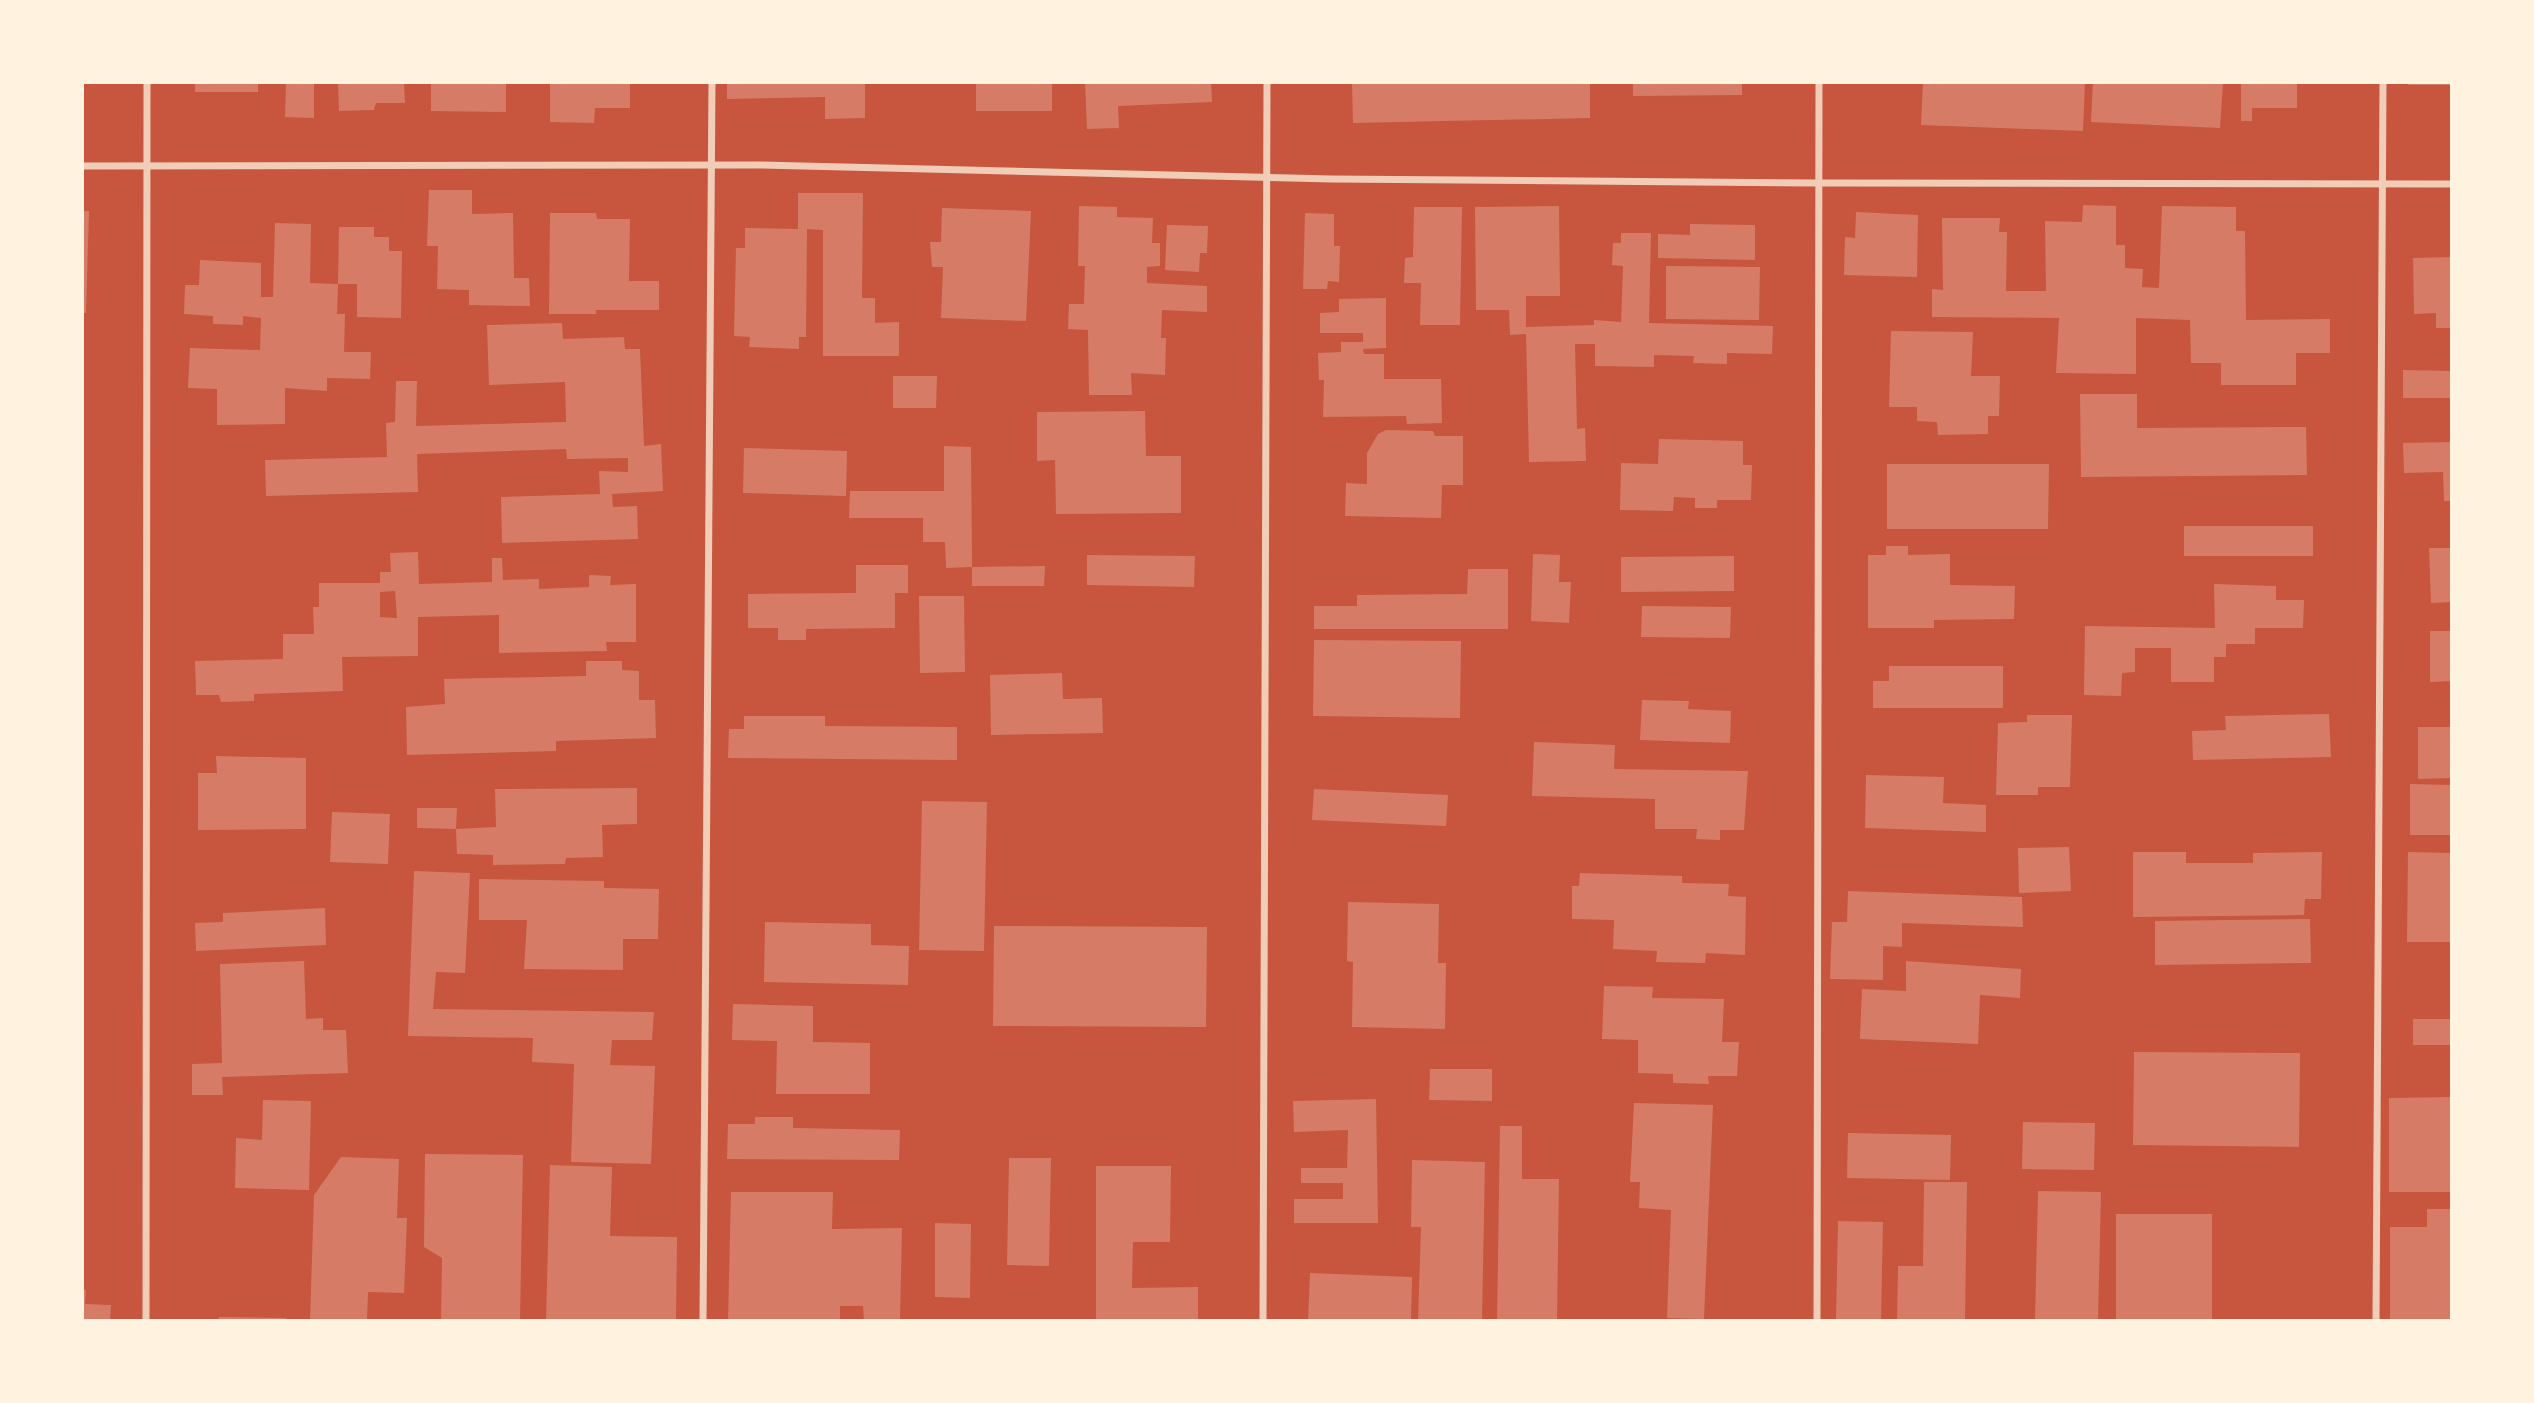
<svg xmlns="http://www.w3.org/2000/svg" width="2534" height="1403" viewBox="0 0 2534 1403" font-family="Karla,sans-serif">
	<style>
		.building { fill: #d67c66; fill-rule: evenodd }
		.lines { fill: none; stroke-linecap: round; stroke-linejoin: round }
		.minor { stroke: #f1ccb7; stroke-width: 7 }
	</style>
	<rect width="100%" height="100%" fill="#c8553d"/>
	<g class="building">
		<rect x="195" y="82" width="63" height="10"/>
		<path d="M286,82H314V118L285,117Z"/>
		<path d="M338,82H404L405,103H376L374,110L339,111Z"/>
		<path d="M431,82H506V112L431,111Z"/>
		<path d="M550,82H630V108H595L594,123L550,122Z"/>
		<path d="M727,82H865V118L825,119V97L727,99Z"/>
		<rect x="976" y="82" width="76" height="29"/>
		<path d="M1085,82H1211L1212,102L1118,106L1119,128L1087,129Z"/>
		<path d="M1352,82H1590V118L1353,123Z"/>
		<path d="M1633,82H1742V95L1633,96Z"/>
		<path d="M1923,82H2085L2083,131L1921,125Z"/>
		<path d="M2093,82H2223L2220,128L2091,122Z"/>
		<path d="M2241,82H2297V108H2252V121H2241Z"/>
		<rect x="2408" y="82" width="44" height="3"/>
		<path d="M429,190H472V214L513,213L514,278H529L530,306L469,305V290L437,289L438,246H427Z"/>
		<path d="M798,193H863L862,298H875V323L899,322V356H823V230L807,229L806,337H799V349L749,347L750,337L734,336L736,248H745V228L798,229Z"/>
		<path d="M2083,205L2116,206V245H2125V268L2143,269L2142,287L2159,288L2162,206L2236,207V231H2245L2246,320L2330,319V353H2296V385H2221V363H2191L2190,320L2136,318V374L2056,373L2059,318L1932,317V289L1943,290L1942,218H2000L1999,232H2007L2006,291H2046L2045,221L2082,222Z"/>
		<path d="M1079,206L1117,207V217L1153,218L1152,243H1160V266L1147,267V283L1207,286V312L1162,310L1161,338H1166L1165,375L1131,373L1132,395H1089L1088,330L1068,329L1069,304H1084L1085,266H1078Z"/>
		<path d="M1559,206L1560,296H1526V327L1594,325V320L1621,322L1623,266L1612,265L1613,243H1621V233H1651L1649,323L1773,326L1772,354L1727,353V364L1693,363L1694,356L1654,355V367L1595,366V344H1575L1577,429L1585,428L1586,461L1529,462L1526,334L1510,335L1509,310H1476L1475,207Z"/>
		<path d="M1414,207H1462L1460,325H1420L1421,283H1404L1405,258L1413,257Z"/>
		<path d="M942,208L1031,211L1026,321L941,318L943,267H932L930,242H941Z"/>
		<path d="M82,211H89L86,313H82Z"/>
		<path d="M1856,212L1918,215L1917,277L1844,275L1845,237L1855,238Z"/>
		<path d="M550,213H596L597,219H630L629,281H659V310H596V314H549Z"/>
		<path d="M1305,213L1334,214V246H1340L1339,282L1328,281L1327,289H1303Z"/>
		<path d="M275,223L311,224L310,283L338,284L339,227H374V237H389V251H402L401,318L357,317V284H338L337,314H345L344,352H371L370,379L327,378V391L285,388V424L217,425V389L188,388L190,348L260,350L261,318L243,316V325L213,324V316L184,314L185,285H199L200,260L261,263V297H273Z"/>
		<path d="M1690,224L1755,225V260L1658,258V234L1690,235Z"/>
		<path d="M1167,225L1208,226L1207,253H1200L1199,272L1165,270Z"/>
		<path d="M2452,257V328H2436V313L2414,314L2413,258Z"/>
		<path d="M1666,266L1760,267L1759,320L1666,319Z"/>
		<path d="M1386,298V348L1363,349L1364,354H1384V379H1441L1442,423L1407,424L1406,416L1323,417L1324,380H1319L1318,353L1341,352V342H1363V333H1320V313L1339,312V299Z"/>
		<path d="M562,323L563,339L624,337L625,349H640L644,446L661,444L663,491L612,494L613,507L637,506L638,539L502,543L501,497L600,494L599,471L628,472V458L567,459L566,449L417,454L418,492L266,496L265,460L387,457L386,423L395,422L396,381H417L416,426L566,422L565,382L489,385L487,325Z"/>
		<path d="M1891,331L1973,332L1971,376H2000L1999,416H1988V434L1938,435L1937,422L1917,421V407H1889Z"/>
		<path d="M2403,370L2452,371V398H2403Z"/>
		<path d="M893,376H937L936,408H893Z"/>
		<path d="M2080,394H2137V428L2306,427L2307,475L2081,477Z"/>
		<path d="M1145,411L1146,456H1181V513L1056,514L1055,460L1037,461V412Z"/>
		<path d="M1386,430L1433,431L1435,436H1463V485H1442L1441,518L1345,516L1346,483L1367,484V453L1378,434Z"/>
		<path d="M1659,439L1743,441V465H1752L1751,500H1717V508H1695V498L1674,497L1673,511L1620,510L1621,463L1658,464Z"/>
		<path d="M2452,442V501H2444L2443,472L2404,473L2403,443Z"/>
		<path d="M944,446L971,447L972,567L1045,566L1044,586H972V567L946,568L945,542H923V518H849L850,491H944Z"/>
		<path d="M744,448L847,451L846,496L743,493Z"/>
		<path d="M1887,464H2049L2048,529H1887Z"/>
		<rect x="2184" y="526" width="129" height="30"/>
		<path d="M1886,546H1908V555L1950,554V585L2015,586L2014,619L1934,620V628H1868V555H1886Z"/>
		<path d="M2429,548H2452V602L2431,603Z"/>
		<path d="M418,552L419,584L492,582V558H502L503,580L539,579V589L589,587V575L611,576L610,585L636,584V642H606L607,651L499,653V615L418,617V656L342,657L343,691L254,694V701L221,702L219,695H196L195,661L283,659V634H314L313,607H319V583H380V572H391L390,553ZM395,591L397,618L380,617V592Z"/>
		<path d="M1533,554L1560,555L1559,582H1571L1569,623L1531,621Z"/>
		<path d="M1087,555L1195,556L1194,587L1087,585Z"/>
		<path d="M1734,556V591L1621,592V557Z"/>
		<path d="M856,565H908V593H895V628L806,629V640H778V628H748V594L856,593Z"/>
		<path d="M1468,569H1508V629H1314V606H1357V595L1467,594Z"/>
		<path d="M2214,584L2276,586V600H2304L2303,628H2255V644H2226V657H2214V682H2171V648H2135V672L2122,673L2121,696L2084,695L2085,626L2215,628Z"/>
		<path d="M919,596H964L965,672L920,673Z"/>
		<path d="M1642,606L1731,607L1730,638L1641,637Z"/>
		<path d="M2430,631H2452V681L2430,682Z"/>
		<path d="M1314,640L1461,641L1460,718L1313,716Z"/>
		<path d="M586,661H622V670L639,671V700H655L656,738L556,741V751L407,755L406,707L445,704L444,679L586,676Z"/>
		<path d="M1889,666H2003V708H1873V681H1889Z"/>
		<path d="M1062,673L1063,699L1102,698L1103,733L991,735L990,675Z"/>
		<path d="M1642,700L1689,701L1688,709L1731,711L1730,743L1640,740Z"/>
		<path d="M2329,714L2331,757L2193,760L2192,731L2226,730L2225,716Z"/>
		<path d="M2027,715H2072L2070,787H2038V795H1996L1998,723L2027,722Z"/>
		<path d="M744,716H825V726L957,727V760L728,758L729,729H744Z"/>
		<path d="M2418,727H2452V778L2418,779Z"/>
		<path d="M1534,742L1615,745L1614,769L1748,771L1744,830H1720V840L1696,839L1697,829H1655V799L1532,796Z"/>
		<path d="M216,756L306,758V829L198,830V773H217Z"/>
		<path d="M1866,775L1944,777L1943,803L1986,805V832L1865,828Z"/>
		<path d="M2410,784L2452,785V835H2410Z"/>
		<path d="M637,788V824L602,825L603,857L566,858L565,864L493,865V855L457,854L456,829L417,828V808H457L456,829L496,827L495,789Z"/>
		<path d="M1314,789L1448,795L1446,826L1312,820Z"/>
		<path d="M922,801L987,802L984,951L919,950Z"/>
		<path d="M332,812L390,814L388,864L330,862Z"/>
		<path d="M2069,847L2071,891L2019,893L2018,848Z"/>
		<path d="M2133,852H2186V863H2253V853L2322,852L2321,899H2305L2304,915L2133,917Z"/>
		<path d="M2408,852L2452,853V942H2407Z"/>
		<path d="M414,871L470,873L465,973L436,972L433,1009L654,1012L652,1040H612L610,1065L655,1066L651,1164L571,1162L574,1064L532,1062L533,1038L408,1036Z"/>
		<path d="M1580,873L1682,876V883L1729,884L1728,896L1746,897L1745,955L1706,953L1705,963L1656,962L1657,951L1613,949L1614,920L1572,919V886H1579Z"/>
		<path d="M479,879L604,881V888L659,889L658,939H623V970L524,969L527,920H479Z"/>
		<path d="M1848,891L2022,897L2023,927L1902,923V947L1883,946V980L1830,979L1832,922H1847Z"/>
		<path d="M1348,902L1439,904L1438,963H1446L1445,1029L1352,1027L1353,962L1347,961Z"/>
		<path d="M325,908L326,945L196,951L195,923L223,922V913Z"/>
		<path d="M2310,919L2311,963L2155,965V921Z"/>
		<path d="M765,922L871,924V945L909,946L908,985L764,982Z"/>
		<path d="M994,926L1207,927L1206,1027L993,1026Z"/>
		<path d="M304,961L306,1019L323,1018V1030H346L348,1073L222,1077L223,1095H192V1064L222,1063L220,964Z"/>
		<path d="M1906,961L2021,969L2020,998L1980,995L1978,1044L1860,1039L1862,989L1906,991Z"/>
		<path d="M1604,986L1653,987L1652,998L1724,999L1722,1042H1739L1737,1076H1708L1709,1084L1673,1083V1074L1638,1073V1040L1602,1039Z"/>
		<path d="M733,1004L813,1006V1042L870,1043V1094H776L777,1041L732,1040Z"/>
		<rect x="2413" y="1019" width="39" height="26"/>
		<path d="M2134,1052L2300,1053L2299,1147L2133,1145Z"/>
		<path d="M1430,1069H1492V1101L1429,1100Z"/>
		<path d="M2452,1097V1192H2389V1098Z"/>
		<path d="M1376,1099L1378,1223H1294V1199H1343V1183H1301V1168H1347L1348,1130L1294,1132L1293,1101Z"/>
		<path d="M263,1100L311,1101L309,1190L235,1188L236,1138L262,1140Z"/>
		<path d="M1634,1103L1713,1105L1704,1319L1667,1318L1671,1210L1639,1208L1640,1182H1630Z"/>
		<path d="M755,1117H793V1128L900,1130L899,1160L727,1159L728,1124H755Z"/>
		<path d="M2023,1122L2095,1123L2094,1170L2022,1169Z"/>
		<path d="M1500,1126H1522V1179H1559L1557,1321H1497Z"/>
		<path d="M1848,1133L1951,1135L1950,1180L1847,1178Z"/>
		<path d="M425,1154L523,1155L520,1321H441L442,1258L424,1247Z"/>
		<path d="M341,1157L399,1159L397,1218H407L404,1293L368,1292L367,1321H310L314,1195Z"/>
		<path d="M1009,1158H1051L1049,1266L1007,1265Z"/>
		<path d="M1412,1160L1485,1162L1482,1321H1418L1421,1227H1411Z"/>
		<path d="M550,1165L612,1167L610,1236L677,1237L676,1321H546Z"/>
		<path d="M1096,1166H1171L1170,1242H1133L1132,1288L1198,1287V1321H1096Z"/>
		<path d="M1924,1182H1967L1965,1321H1897L1898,1266H1923Z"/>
		<path d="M2038,1191L2101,1192L2098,1321H2035Z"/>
		<path d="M731,1192H833L832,1229L902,1228L900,1321H864L863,1306H840V1321H728Z"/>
		<path d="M2427,1209H2452V1321H2390V1227H2427Z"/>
		<rect x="2116" y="1214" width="96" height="107"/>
		<path d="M1838,1221L1883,1222L1881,1321H1836Z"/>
		<path d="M935,1223L971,1224L970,1298L935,1297Z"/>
		<path d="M1310,1273L1412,1277L1411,1321H1308Z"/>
		<path d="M82,1290H86L85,1304L111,1305L110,1321H82Z"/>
		<path d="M219,1317L286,1318V1321H218Z"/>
	</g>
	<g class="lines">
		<g class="minor">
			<path d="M82,166L759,165L1332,179L1818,183L2452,184"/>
			<path d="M146,1321L147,82"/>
			<path d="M703,1321L712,82"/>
			<path d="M1263,1321L1267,82"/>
			<path d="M1817,1321L1819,82"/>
			<path d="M2376,1321L2383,82"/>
		</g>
	</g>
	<rect width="2534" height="1403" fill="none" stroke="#fff3e0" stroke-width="168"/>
</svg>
